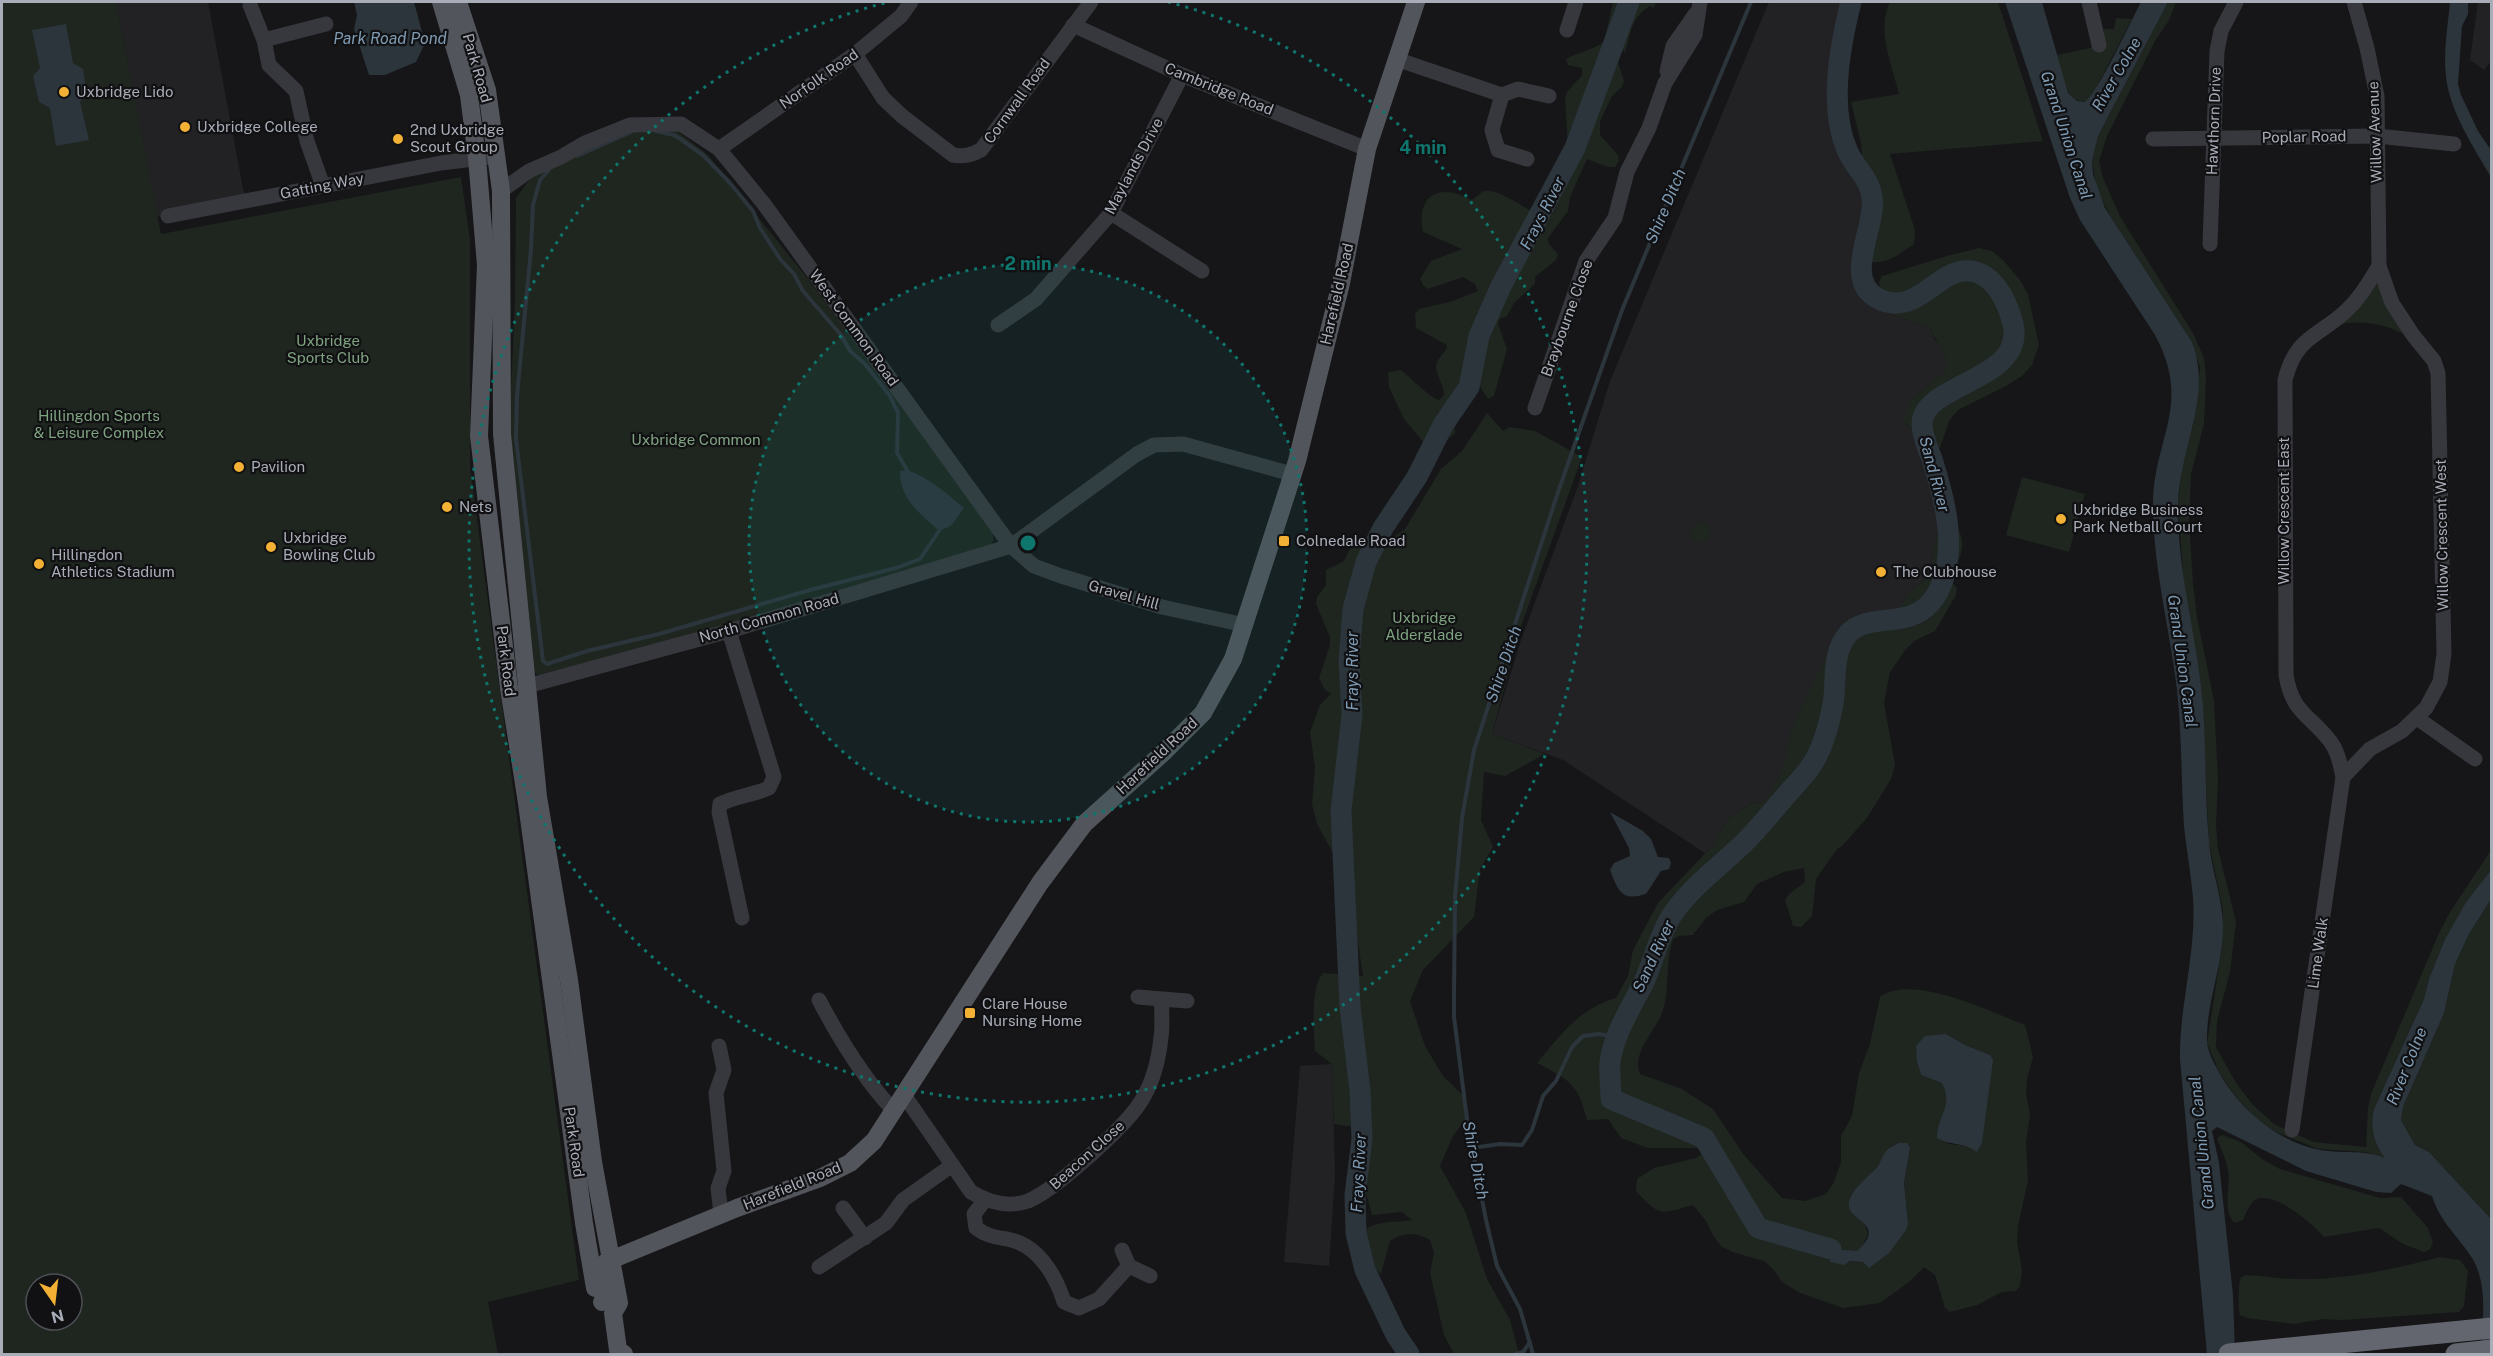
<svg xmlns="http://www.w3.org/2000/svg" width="2493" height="1356" viewBox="0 0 2493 1356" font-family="'Public Sans',sans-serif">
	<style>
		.built { fill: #222225 }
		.green { fill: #1e261f; fill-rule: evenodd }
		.water { fill: #2c353c }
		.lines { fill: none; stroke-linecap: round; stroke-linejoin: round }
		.stream { stroke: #2c353c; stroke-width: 4 }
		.river { stroke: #2c353c; stroke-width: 21 }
		.minor { stroke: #37383d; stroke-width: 15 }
		.major { stroke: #53555c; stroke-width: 18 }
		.highway { stroke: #63666e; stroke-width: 21 }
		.ring { fill: none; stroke: #0f766e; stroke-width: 3; stroke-dasharray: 3 6 }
		.poi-dot { fill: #f2b134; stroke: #111113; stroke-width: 2 }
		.labels { text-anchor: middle; stroke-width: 4.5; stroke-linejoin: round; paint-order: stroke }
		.street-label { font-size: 15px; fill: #a8adb8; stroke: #111113 }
		.poi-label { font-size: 15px; fill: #a8adb8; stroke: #111113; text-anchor: start }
		.park-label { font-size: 15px; fill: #7fa381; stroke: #111113 }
		.water-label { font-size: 16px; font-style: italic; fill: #7f9bb3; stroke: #111113 }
		.centre { fill: #0f766e; stroke: #111113; stroke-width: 3 }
		.ring-label { font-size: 18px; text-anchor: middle; font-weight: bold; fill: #0f766e; stroke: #111113; stroke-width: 4.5; stroke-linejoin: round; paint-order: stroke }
	</style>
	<rect width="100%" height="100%" fill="#161618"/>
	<g class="built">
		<path d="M116,2H208L245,199L157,217Z"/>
		<path d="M1769,2H1841L1835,35V72L1842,142L1868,199L1853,268L1861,298L1882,311L1930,328L1935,340L1940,344L1947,356V370L1911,400L1906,425L1912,428L1932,482L1939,512L1938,529L1932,560L1923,581L1909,593L1899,610L1884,611L1791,729L1789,749L1779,780L1772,792L1762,803L1753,802L1730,818L1725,824L1714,844L1705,853L1563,760L1492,734L1521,640L1578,486L1610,381Z"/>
		<path d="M2478,2H2491V61L2484,70L2470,60Z"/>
		<path d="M1332,1064L1335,1175L1329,1266L1284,1262L1300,1066Z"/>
	</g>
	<g class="green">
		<path d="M2,2H116L161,234L461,177L470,240V467L579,1280L488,1302L498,1354L2,1353ZM36,1284H72V1320H36Z"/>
		<path d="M1613,2H1656L1654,8L1650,6C1631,18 1631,32 1625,53L1623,50L1618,62L1624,81L1622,87L1612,96L1600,121V135L1618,155L1619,161L1615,167H1608L1587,159L1570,197L1568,211L1548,238L1549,244L1558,254L1556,260L1535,277V284L1514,303L1507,316L1500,319L1498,324L1507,349L1494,396L1488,399L1477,382C1473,384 1467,385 1463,388C1453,397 1454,421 1455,433L1440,446L1425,444L1404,419L1389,387L1388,372L1401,370C1410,377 1430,398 1439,400L1444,395C1444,384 1436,376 1436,366C1437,357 1446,354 1447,345L1416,328L1415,314L1419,309L1453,301L1478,291L1475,284L1463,277L1428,289L1423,285L1420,279L1431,261L1462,249L1423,232C1418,209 1426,187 1454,193C1460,194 1466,198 1472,200C1476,197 1480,193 1484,191C1496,188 1521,205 1531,211L1556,181L1568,149L1565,99L1567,92L1582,75V68L1568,65L1566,59C1579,52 1592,50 1604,42Z"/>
		<path d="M1890,2H1998L2043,141L1890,154L1915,230L1914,244C1898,256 1878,270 1858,257L1866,231L1875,221L1879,208L1862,157L1861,143L1851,102L1899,94C1892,65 1876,30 1890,2Z"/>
		<path d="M2168,2H2176L2169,20L2155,41L2107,136L2099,161L2103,178L2121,218L2193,333L2204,358L2206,377L2204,424L2191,474L2189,522L2193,583L2197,617L2214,701L2218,779L2216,825L2218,849L2236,922L2230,972L2217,1021L2216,1047L2236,1083L2253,1105L2274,1124L2313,1142L2366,1147L2368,1107L2371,1094L2439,933L2450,912L2491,850V870L2466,902L2445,939L2429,979L2424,999L2374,1109L2386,1159L2366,1152L2318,1149L2276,1132L2257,1119L2237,1098L2221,1076L2207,1043L2222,947L2223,910L2209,843L2201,687L2184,586L2178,504L2181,471L2193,425L2200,368L2192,342L2111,217L2097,190L2092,161L2098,136Z"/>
		<path d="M2116,18L2132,19L2091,98L2085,102C2063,100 2061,73 2057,55L2094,47L2105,29H2114Z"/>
		<path d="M676,130L708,155L808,279L993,530V541L990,546L655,645L538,675L532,671L509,437L515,299L516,198L532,176L612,131Z"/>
		<path d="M1979,248L1992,251L2003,260L2020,280L2028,294L2039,345L2032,365L2022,376L2006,386L1958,410L1949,421L1940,448C1932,448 1907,427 1903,419L1911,400L1947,370C1947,349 1937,345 1930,328L1882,311L1879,282L1882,276L1950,255Z"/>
		<path d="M2378,283L2408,336C2382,323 2362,319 2333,326L2373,284Z"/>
		<path d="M1487,413L1503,431L1509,427L1535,431L1582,457L1521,626L1492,734L1545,754L1505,776L1484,772L1481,820L1493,847L1480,869L1474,917L1423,970L1410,1001L1425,1046L1443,1076L1465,1097L1467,1117L1453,1136L1440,1166L1466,1213L1487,1279L1510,1320L1519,1354H1454L1444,1335L1430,1273L1434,1253L1430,1240C1416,1232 1404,1232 1390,1241L1381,1274L1370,1265L1355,1241C1368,1218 1390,1224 1412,1220L1402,1212L1372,1215L1364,1185L1370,1146V1129L1334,1124L1332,1064L1315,1051C1314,1032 1310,987 1323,973L1363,976L1355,923L1337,860L1317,824L1312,804L1315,768L1310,732L1320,705L1331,694L1325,690L1319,678L1330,645V637L1316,604L1317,597L1326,585V570L1344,561L1350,549L1356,546L1390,539L1405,529L1441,469L1462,451Z"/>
		<path d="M2022,477L2085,494L2069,552L2006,535Z"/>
		<circle cx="1701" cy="533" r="10"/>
		<path d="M1957,528C1969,544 1957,566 1949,580L1957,588L1956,595L1935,631L1916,640L1906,649L1890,672L1884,703L1895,765L1891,779L1867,818L1842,846L1837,849L1816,879L1812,916L1801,927L1793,926L1785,900L1789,894L1805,882L1804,868L1784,872L1757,884L1744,902L1717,910L1706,918L1693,935L1679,936L1673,939C1665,963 1670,988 1663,1010C1657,1030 1631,1052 1640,1074L1682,1089L1713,1109L1744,1155L1782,1198L1805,1201L1826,1194L1834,1182L1841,1162V1136L1852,1116L1859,1073L1870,1044L1880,997C1912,973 1991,1012 2025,1025L2033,1057L2027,1079L2026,1093L2030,1115L2026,1142L2028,1180L2018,1226L2017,1242L2022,1270L2020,1286L2016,1291L2002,1292L1977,1305L1950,1312L1945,1308L1935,1275L1924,1267L1909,1282L1880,1303L1843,1308L1800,1293L1782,1282L1774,1270L1764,1261L1735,1253L1721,1246L1712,1234L1706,1221L1693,1205C1660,1214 1660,1217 1636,1191L1637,1179L1654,1168L1696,1158L1701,1154V1148H1648L1621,1138L1608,1119L1587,1120C1578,1083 1569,1080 1537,1063C1561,1034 1579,1009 1616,998L1628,976L1633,950L1658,903L1714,844L1725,824L1730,818L1753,802L1762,803C1780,783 1788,756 1791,729L1843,622L1884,611L1899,609L1909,593L1923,581L1927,575L1932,560L1938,529ZM1946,1034L1965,1045L1990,1055C1991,1084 1984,1113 1982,1143L1969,1146L1949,1144L1937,1131C1945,1112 1951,1102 1942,1083L1921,1075L1917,1062ZM1910,1149L1904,1183L1908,1223L1869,1268L1863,1262L1850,1261L1862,1247L1868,1234L1864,1222C1859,1218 1852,1215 1850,1209C1843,1193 1869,1178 1877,1167C1881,1161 1884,1155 1887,1150Z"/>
		<path d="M2491,899V1219L2429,1152L2415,1145L2401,1120L2403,1107L2444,1013L2455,964L2469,934Z"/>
		<path d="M2222,1135L2241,1142L2262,1159L2280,1169L2380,1198L2401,1197L2428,1228L2433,1243L2430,1249L2424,1252L2403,1244L2379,1228L2324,1237C2313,1224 2273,1189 2255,1200C2249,1204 2246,1214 2243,1220L2234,1223C2222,1208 2231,1188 2228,1171C2227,1160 2220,1148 2217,1138Z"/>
		<path d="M2440,1257L2460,1260L2468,1271L2464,1306L2459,1312L2342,1320L2323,1319L2294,1324L2247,1318L2240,1315C2238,1309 2238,1283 2241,1277L2247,1275C2264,1276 2281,1279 2298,1279C2346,1280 2394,1269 2440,1257Z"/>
	</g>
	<g class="water">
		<path d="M354,2H414L425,43L416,62L385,75H369L354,29L357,15Z"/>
		<path d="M1841,2H1860L1852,36L1835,35Z"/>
		<path d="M2005,2H2042L2068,93L2077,101L2085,102C2099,91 2131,21 2141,2H2168L2098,136L2092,161L2093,174L2105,208L2192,342C2213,396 2179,450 2178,504C2177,566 2194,625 2201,686C2207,737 2204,790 2209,841C2211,869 2222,896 2223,924C2224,964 2206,1002 2207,1041C2207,1052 2216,1066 2221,1076C2242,1111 2279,1142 2320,1150C2343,1154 2362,1149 2385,1158C2374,1143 2370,1129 2374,1109L2424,999L2429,979L2445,939L2466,902L2491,870V899L2469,934L2455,964L2444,1013L2403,1107L2401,1120L2415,1145L2429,1152L2491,1219V1354H2481C2482,1324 2489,1286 2472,1258C2458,1236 2440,1222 2432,1196L2401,1184L2391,1193L2376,1192L2306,1171L2217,1127L2212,1131L2219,1163L2233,1295L2235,1354H2207L2180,1059C2179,1002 2199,946 2192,888C2190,867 2186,847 2184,826C2181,781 2182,735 2177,690C2170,630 2154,571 2153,510C2151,440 2194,407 2155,335L2080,220L2070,198Z"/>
		<path d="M2450,2H2468V14L2462,26L2458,84L2461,95L2478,131L2491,150V177C2474,148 2449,110 2446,76C2443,52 2448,25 2450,2Z"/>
		<path d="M66,24L73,63L83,69L87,93L80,102L89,140L56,146L50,108L39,102L33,76L40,68L32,30Z"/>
		<path d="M907,470C930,478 946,493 964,508L951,526L939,531C921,514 899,499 900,471Z"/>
		<path d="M1610,812L1643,831L1651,839L1658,857L1669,858L1671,863L1669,869L1661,871L1646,894C1621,902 1618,890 1610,870L1614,863L1630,856L1629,848Z"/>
		<path d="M1946,1034L1965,1045L1990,1055L1993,1060L1982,1143L1977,1152C1964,1142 1951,1146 1937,1138C1937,1115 1954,1108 1942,1083L1921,1075L1917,1062L1916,1046L1925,1036Z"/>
		<path d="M1899,1143H1907L1910,1148L1904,1183L1908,1223L1906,1230L1889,1253L1869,1268L1863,1262L1850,1261L1844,1265L1830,1262L1831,1249L1857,1251C1887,1225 1851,1221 1849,1207C1846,1192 1870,1176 1878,1166C1881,1161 1883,1154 1887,1150C1890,1147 1896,1145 1899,1143Z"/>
	</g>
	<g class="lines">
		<g class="stream">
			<path d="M656,131L674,135L679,138L703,155L730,183L753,211L760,228L780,259L794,274L803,291L841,335L850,351L865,364L890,396L898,413L897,453L907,470"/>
			<path d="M577,156L631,132"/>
			<path d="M549,170L540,180L533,205L531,249L517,396L516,439L543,661L547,664L587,651L659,634L810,590L896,568L920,559L939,531"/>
			<path d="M1472,1148L1500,1144L1522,1145L1532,1130L1543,1096L1556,1081L1572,1047L1583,1036L1599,1034L1616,1037"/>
			<path d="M1516,1354L1523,1352L1530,1342"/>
			<path d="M1533,1354L1520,1309L1497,1266L1486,1220L1468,1127L1454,1017V995L1455,897L1462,818L1474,750L1558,492L1622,310L1751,2"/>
		</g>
		<g class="river">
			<path d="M1831,1249L1758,1228L1704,1138L1611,1099C1611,1087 1609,1074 1610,1062C1614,1033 1631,1008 1644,982C1653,962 1660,933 1672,915C1691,887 1720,866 1744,843C1758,829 1770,814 1783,799C1792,788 1803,778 1811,766C1823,749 1829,725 1833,704C1837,681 1831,654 1848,634C1872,607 1923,639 1943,580C1956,541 1944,497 1932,459C1928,448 1922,436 1922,424C1922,383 2026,381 2013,324C2007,300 1992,268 1963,271C1935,274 1913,318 1877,298C1842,279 1877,225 1872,197C1870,179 1855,168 1848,152C1828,108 1840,46 1851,2"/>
			<path d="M1409,1354L1396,1335L1365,1270L1356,1233L1355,1195L1362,1139L1360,1091L1350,1006L1341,811L1352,714L1349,661L1353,609L1366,562L1383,528L1417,477L1443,425L1469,387L1479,336L1501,286L1575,148L1629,2"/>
		</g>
		<g class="minor">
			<path d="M2089,2L2099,45"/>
			<path d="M250,5L264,40"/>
			<path d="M1073,25L1182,75L1367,149"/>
			<path d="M1567,30L1576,2"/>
			<path d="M855,54L883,98L902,116L953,155C964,157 971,155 981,150L1091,2"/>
			<path d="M1396,59L1502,95L1492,130L1498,150L1527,159"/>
			<path d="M1667,71L1673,46L1696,13"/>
			<path d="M1502,95L1518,89L1549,96"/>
			<path d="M2153,139L2377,136L2454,144"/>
			<path d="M719,149L855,54L901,16L911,2"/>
			<path d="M323,186L307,141L296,91L269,65L264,40L326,24"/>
			<path d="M501,191L529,171L561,157L585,143L630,125L681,124L719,149L764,204L1011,546L1034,566L1061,576L1162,607L1245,625"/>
			<path d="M1111,213L1202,271"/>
			<path d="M168,216L441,163L497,156"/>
			<path d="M2210,244L2217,51L2221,31L2236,2"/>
			<path d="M998,325L1036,299L1111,213L1182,75"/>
			<path d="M1535,408L1586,261L1615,218L1627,172L1649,128L1665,83L1695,35L1700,2"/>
			<path d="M729,631L774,777L769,788C753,795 736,796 720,804L719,812L742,918"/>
			<path d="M527,686L729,631L1011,546L1137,454L1154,445L1183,444L1292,474"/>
			<path d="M2417,718L2475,759"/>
			<path d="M2343,777L2370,749L2402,731L2426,708L2440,682L2444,654L2438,373L2434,361L2413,335L2392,303L2379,266L2377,96L2367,48L2354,2"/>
			<path d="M1138,997L1187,1001"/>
			<path d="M819,1000C840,1040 863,1078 894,1111"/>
			<path d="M719,1046L724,1070L716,1093L724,1171L718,1188L721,1214"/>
			<path d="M904,1095L971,1192C988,1202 1009,1208 1028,1201C1055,1190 1129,1124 1143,1098C1153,1081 1159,1057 1161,1037C1163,1025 1161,1013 1162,1001"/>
			<path d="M2292,1130L2343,777C2340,764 2338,751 2330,741C2310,715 2292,713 2286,675L2285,380C2296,336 2318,337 2346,311C2360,298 2369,282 2379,266"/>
			<path d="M985,1200L974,1214L976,1228C988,1237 997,1237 1011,1240C1039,1247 1056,1276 1064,1302L1079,1308L1099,1299L1129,1266"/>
			<path d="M843,1208L865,1238"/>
			<path d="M1122,1250L1129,1266L1150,1276"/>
			<path d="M819,1267L886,1223L903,1200L951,1166"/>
		</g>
		<g class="major">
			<path d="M441,2L469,95L477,158L486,265L479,436L509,688L527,803L584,1223L595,1288"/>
			<path d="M458,2L487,90L501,191L502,434L538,797L569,980L593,1162L619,1303L613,1313L618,1350L624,1354"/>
			<path d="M602,1302L606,1297L603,1267L606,1262L737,1208L820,1178L850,1163L874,1141L1040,883L1084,824L1164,752L1203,713L1233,659L1297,461L1341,283L1367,149L1416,2"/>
		</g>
		<g class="highway">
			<path d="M2229,1354L2492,1328"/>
			<path d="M2456,1354L2492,1350"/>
		</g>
	</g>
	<circle cx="1028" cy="543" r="279" fill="#0f766e" fill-opacity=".12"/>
	<g class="ring">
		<circle cx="1028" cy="543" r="279"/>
		<path d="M1168 2A559 559 0 1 1 888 2"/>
	</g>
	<g class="poi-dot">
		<circle cx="64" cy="92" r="6"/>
		<circle cx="185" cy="127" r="6"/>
		<circle cx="398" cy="139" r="6"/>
		<circle cx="239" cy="467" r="6"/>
		<circle cx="447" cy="507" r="6"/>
		<circle cx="2061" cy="519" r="6"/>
		<rect x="1278" y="535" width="12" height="12" rx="3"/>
		<circle cx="271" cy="547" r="6"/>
		<circle cx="39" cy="564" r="6"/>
		<circle cx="1881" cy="572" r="6"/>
		<rect x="964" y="1007" width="12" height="12" rx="3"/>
	</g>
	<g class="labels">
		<g class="street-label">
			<text transform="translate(477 68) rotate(74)" y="5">Park Road</text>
			<text transform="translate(819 79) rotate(-35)" y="5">Norfolk Road</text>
			<text transform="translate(1219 89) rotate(22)" y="5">Cambridge Road</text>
			<text transform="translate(1017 101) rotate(-54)" y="5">Cornwall Road</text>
			<text transform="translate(2214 121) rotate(-88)" y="5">Hawthorn Drive</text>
			<text transform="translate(2375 132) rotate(-92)" y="5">Willow Avenue</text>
			<text transform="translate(2304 137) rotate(-1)" y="5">Poplar Road</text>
			<text transform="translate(1134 166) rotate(-62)" y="5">Maylands Drive</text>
			<text transform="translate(322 186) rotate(-11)" y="5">Gatting Way</text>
			<text transform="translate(1337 294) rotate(-77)" y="5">Harefield Road</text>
			<text transform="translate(1567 318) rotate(-70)" y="5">Braybourne Close</text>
			<text transform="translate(854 328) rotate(54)" y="5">West Common Road</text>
			<text transform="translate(2284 511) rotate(-90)" y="5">Willow Crescent East</text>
			<text transform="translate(2442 535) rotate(-91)" y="5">Willow Crescent West</text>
			<text transform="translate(1124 595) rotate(16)" y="5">Gravel Hill</text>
			<text transform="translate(769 618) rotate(-16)" y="5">North Common Road</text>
			<text transform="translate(506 661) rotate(83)" y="5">Park Road</text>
			<text transform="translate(1157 756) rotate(-43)" y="5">Harefield Road</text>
			<text transform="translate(2318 953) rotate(-82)" y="5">Lime Walk</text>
			<text transform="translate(574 1142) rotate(82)" y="5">Park Road</text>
			<text transform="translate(1087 1155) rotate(-42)" y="5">Beacon Close</text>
			<text transform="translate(792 1186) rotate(-22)" y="5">Harefield Road</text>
		</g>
		<g class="poi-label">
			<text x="76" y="97">Uxbridge Lido</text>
			<text x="197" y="132">Uxbridge College</text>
			<text x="410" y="135">2nd Uxbridge<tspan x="410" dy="17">Scout Group</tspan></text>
			<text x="251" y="472">Pavilion</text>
			<text x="459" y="512">Nets</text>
			<text x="2073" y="515">Uxbridge Business<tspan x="2073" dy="17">Park Netball Court</tspan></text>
			<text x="283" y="543">Uxbridge<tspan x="283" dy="17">Bowling Club</tspan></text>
			<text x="1296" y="546">Colnedale Road</text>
			<text x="51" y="560">Hillingdon<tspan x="51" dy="17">Athletics Stadium</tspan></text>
			<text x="1893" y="577">The Clubhouse</text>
			<text x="982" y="1009">Clare House<tspan x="982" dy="17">Nursing Home</tspan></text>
		</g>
		<g class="park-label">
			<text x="328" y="346">Uxbridge<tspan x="328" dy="17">Sports Club</tspan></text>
			<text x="99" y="421">Hillingdon Sports<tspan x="99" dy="17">&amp; Leisure Complex</tspan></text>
			<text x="696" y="445">Uxbridge Common</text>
			<text x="1424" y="623">Uxbridge<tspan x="1424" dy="17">Alderglade</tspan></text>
		</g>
		<g class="water-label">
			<text x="390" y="44">Park Road Pond</text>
			<text transform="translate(2116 74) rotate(-60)" y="6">River Colne</text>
			<text transform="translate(2067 135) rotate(72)" y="6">Grand Union Canal</text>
			<text transform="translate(1665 206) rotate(-67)" y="6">Shire Ditch</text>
			<text transform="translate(1542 213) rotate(-63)" y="6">Frays River</text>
			<text transform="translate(1935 474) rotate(75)" y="6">Sand River</text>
			<text transform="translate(2183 661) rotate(82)" y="6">Grand Union Canal</text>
			<text transform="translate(1503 664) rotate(-71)" y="6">Shire Ditch</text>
			<text transform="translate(1352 671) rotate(-90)" y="6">Frays River</text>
			<text transform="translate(1653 956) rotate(-65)" y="6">Sand River</text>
			<text transform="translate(2406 1066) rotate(-68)" y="6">River Colne</text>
			<text transform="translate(2201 1143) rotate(-96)" y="6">Grand Union Canal</text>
			<text transform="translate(1476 1160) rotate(79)" y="6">Shire Ditch</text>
			<text transform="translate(1358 1173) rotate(-87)" y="6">Frays River</text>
		</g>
	</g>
	<circle cx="1028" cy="543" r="9" class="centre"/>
	<g class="ring-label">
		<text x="1423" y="154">4 min</text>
		<text x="1028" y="270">2 min</text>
	</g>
	<rect width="2493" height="1356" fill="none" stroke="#a8adb8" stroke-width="6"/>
	<g transform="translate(54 1302) rotate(166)"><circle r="28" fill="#111113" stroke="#4d4f55" stroke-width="1.5"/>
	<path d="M0-4.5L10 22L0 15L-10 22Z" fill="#f2b134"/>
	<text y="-9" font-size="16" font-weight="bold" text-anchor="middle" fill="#a8adb8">N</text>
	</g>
</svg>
